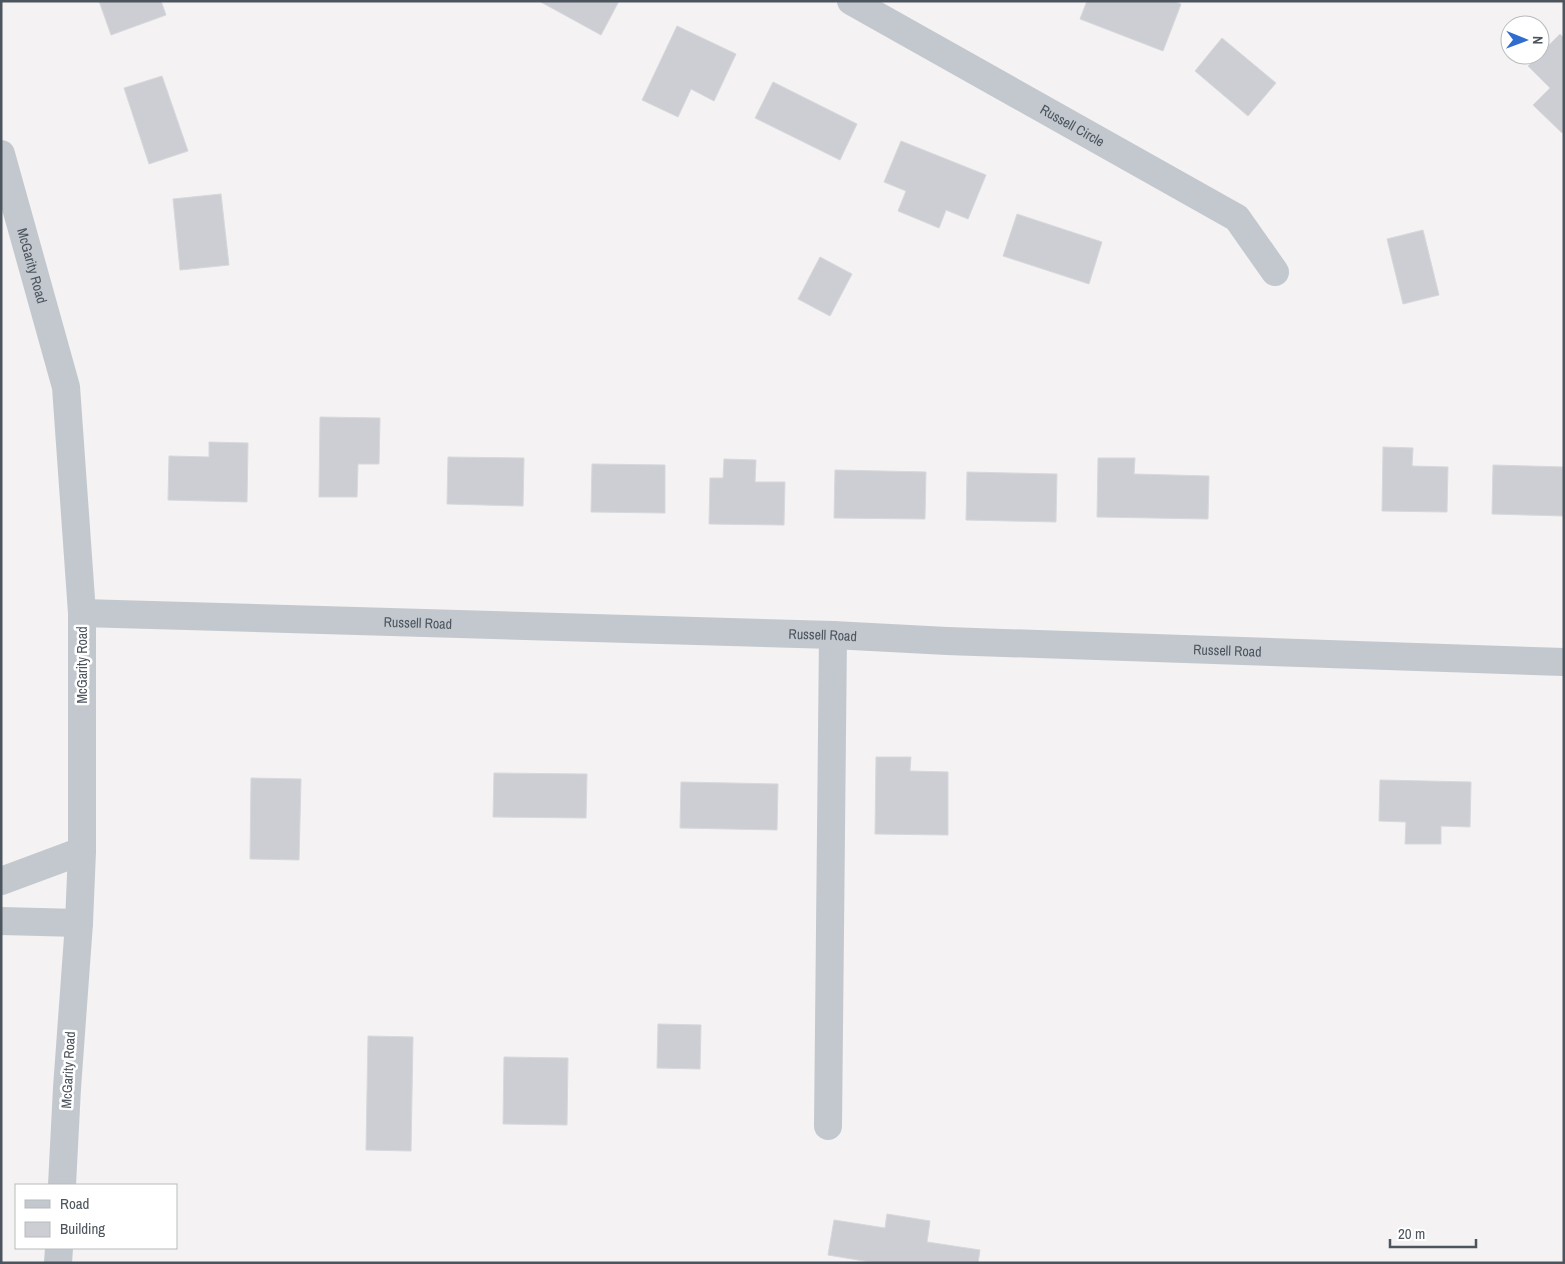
<svg xmlns="http://www.w3.org/2000/svg" width="1565" height="1264" viewBox="0 0 1565 1264" font-family="'Archivo Narrow',sans-serif">
	<style>
		.building { fill: #cdced3; stroke: #d6d8dc }
		.lines { fill: none; stroke-linecap: round; stroke-linejoin: round }
		.minor { stroke: #c2c8ce; stroke-width: 28 }
		.labels { text-anchor: middle; stroke-width: 5; stroke-linejoin: round; paint-order: stroke }
		.street-label { font-size: 14px; fill: #4c545d; stroke: #fff }
	</style>
	<rect width="100%" height="100%" fill="#f4f2f2"/>
	<g class="building">
		<path d="M99,1H161L166,15L111,35Z"/>
		<path d="M539,1H619L601,35Z"/>
		<path d="M1087,1H1173L1181,4L1163,51L1080,19Z"/>
		<path d="M677,26L736,54L714,101L691,89L678,117L642,100Z"/>
		<path d="M1560,34L1564,38V131L1562,133L1533,105L1550,88L1528,66Z"/>
		<path d="M1222,38L1276,83L1248,116L1195,71Z"/>
		<path d="M162,76L188,151L149,164L124,88Z"/>
		<path d="M773,82L857,124L840,160L755,118Z"/>
		<path d="M901,141L986,175L968,219L946,210L939,228L898,211L906,191L884,182Z"/>
		<path d="M221,194L229,265L180,270L173,199Z"/>
		<path d="M1017,214L1102,242L1089,284L1003,256Z"/>
		<path d="M1423,230L1439,295L1403,304L1387,239Z"/>
		<path d="M820,257L852,274L830,316L798,299Z"/>
		<path d="M320,417L380,418L379,464H358L357,497H319Z"/>
		<path d="M209,442L248,443L247,502L168,500L169,456L209,457Z"/>
		<path d="M1383,447L1413,448L1412,466L1448,467L1447,512L1382,511Z"/>
		<path d="M448,457L524,458L523,506L447,504Z"/>
		<path d="M1098,458H1135L1134,474L1209,476L1208,519L1097,517Z"/>
		<path d="M724,459L756,460L755,482H785L784,525L709,524L710,478H723Z"/>
		<path d="M592,464L665,465V513L591,512Z"/>
		<path d="M1493,465L1564,467V516L1492,514Z"/>
		<path d="M835,470L926,472L925,519L834,518Z"/>
		<path d="M967,472L1057,474L1056,522L966,520Z"/>
		<path d="M876,757H911L910,771L948,772V835L875,834Z"/>
		<path d="M494,773L587,774L586,818L493,817Z"/>
		<path d="M251,778L301,779L299,860L250,859Z"/>
		<path d="M1380,780L1471,782L1470,827L1441,826V844H1405L1406,822L1379,821Z"/>
		<path d="M681,782L778,784L777,830L680,828Z"/>
		<path d="M658,1024L701,1025L700,1069L657,1068Z"/>
		<path d="M368,1036L413,1037L411,1151L366,1150Z"/>
		<path d="M504,1057L568,1058L567,1125L503,1124Z"/>
		<path d="M887,1214L930,1221L927,1242L980,1250L978,1263H876L828,1255L834,1220L885,1228Z"/>
	</g>
	<g class="lines">
		<g class="minor">
			<path id="s1" d="M851,1L1237,218L1275,272"/>
			<path id="s2" d="M1,154L66,387L82,613V851L79,923L67,1088L62,1185"/>
			<path id="s3" d="M82,613L833,635L947,641L1564,662"/>
			<path d="M1,881L82,851"/>
			<path d="M1,921L79,923"/>
			<path d="M828,1126L833,635"/>
			<path d="M58,1263L59,1248"/>
		</g>
	</g>
	<g class="labels">
		<g class="street-label">
			<text dy="5" stroke="none"><textPath href="#s1" startOffset="254">Russell Circle</textPath></text>
			<text dy="5" stroke="none"><textPath href="#s2" startOffset="116">McGarity Road</textPath></text>
			<text dy="5" stroke="none"><textPath href="#s3" startOffset="336">Russell Road</textPath></text>
			<text dy="5" stroke="none"><textPath href="#s3" startOffset="741">Russell Road</textPath></text>
			<text dy="5" stroke="none"><textPath href="#s3" startOffset="1146">Russell Road</textPath></text>
			<text transform="translate(82 665) rotate(-90)" y="5">McGarity Road</text>
			<text transform="translate(68 1070) rotate(-87)" y="5">McGarity Road</text>
		</g>
	</g>
	<rect width="1565" height="1264" fill="none" stroke="#4c545d" stroke-width="5"/>
	<rect x="15" y="1184" width="162" height="65" fill="#ffffff" stroke="#b7bbbe"/>
	<rect x="25" y="1200" width="25" height="8" fill="#c2c8ce" stroke="#b7bbbe"/>
	<text x="60" y="1209" font-size="15" fill="#4c545d">Road</text>
	<rect x="25" y="1222" width="25" height="15" fill="#cdced3" stroke="#b7bbbe"/>
	<text x="60" y="1234" font-size="15" fill="#4c545d">Building</text>
	<g transform="translate(1525 40) rotate(91)"><circle r="24" fill="#ffffff" stroke="#b7bbbe"/>
	<path d="M0-4L9 19L0 12L-9 19Z" fill="#316dce"/>
	<text y="-8" font-size="14" font-weight="bold" text-anchor="middle" fill="#4c545d">N</text>
	</g>
	<path d="M1390 1239v8h86v-8" fill="none" stroke="#4c545d" stroke-width="2.5"/>
	<text x="1398" y="1239" font-size="15" fill="#4c545d" stroke="#ffffff" stroke-width="4" paint-order="stroke">20 m</text>
</svg>
